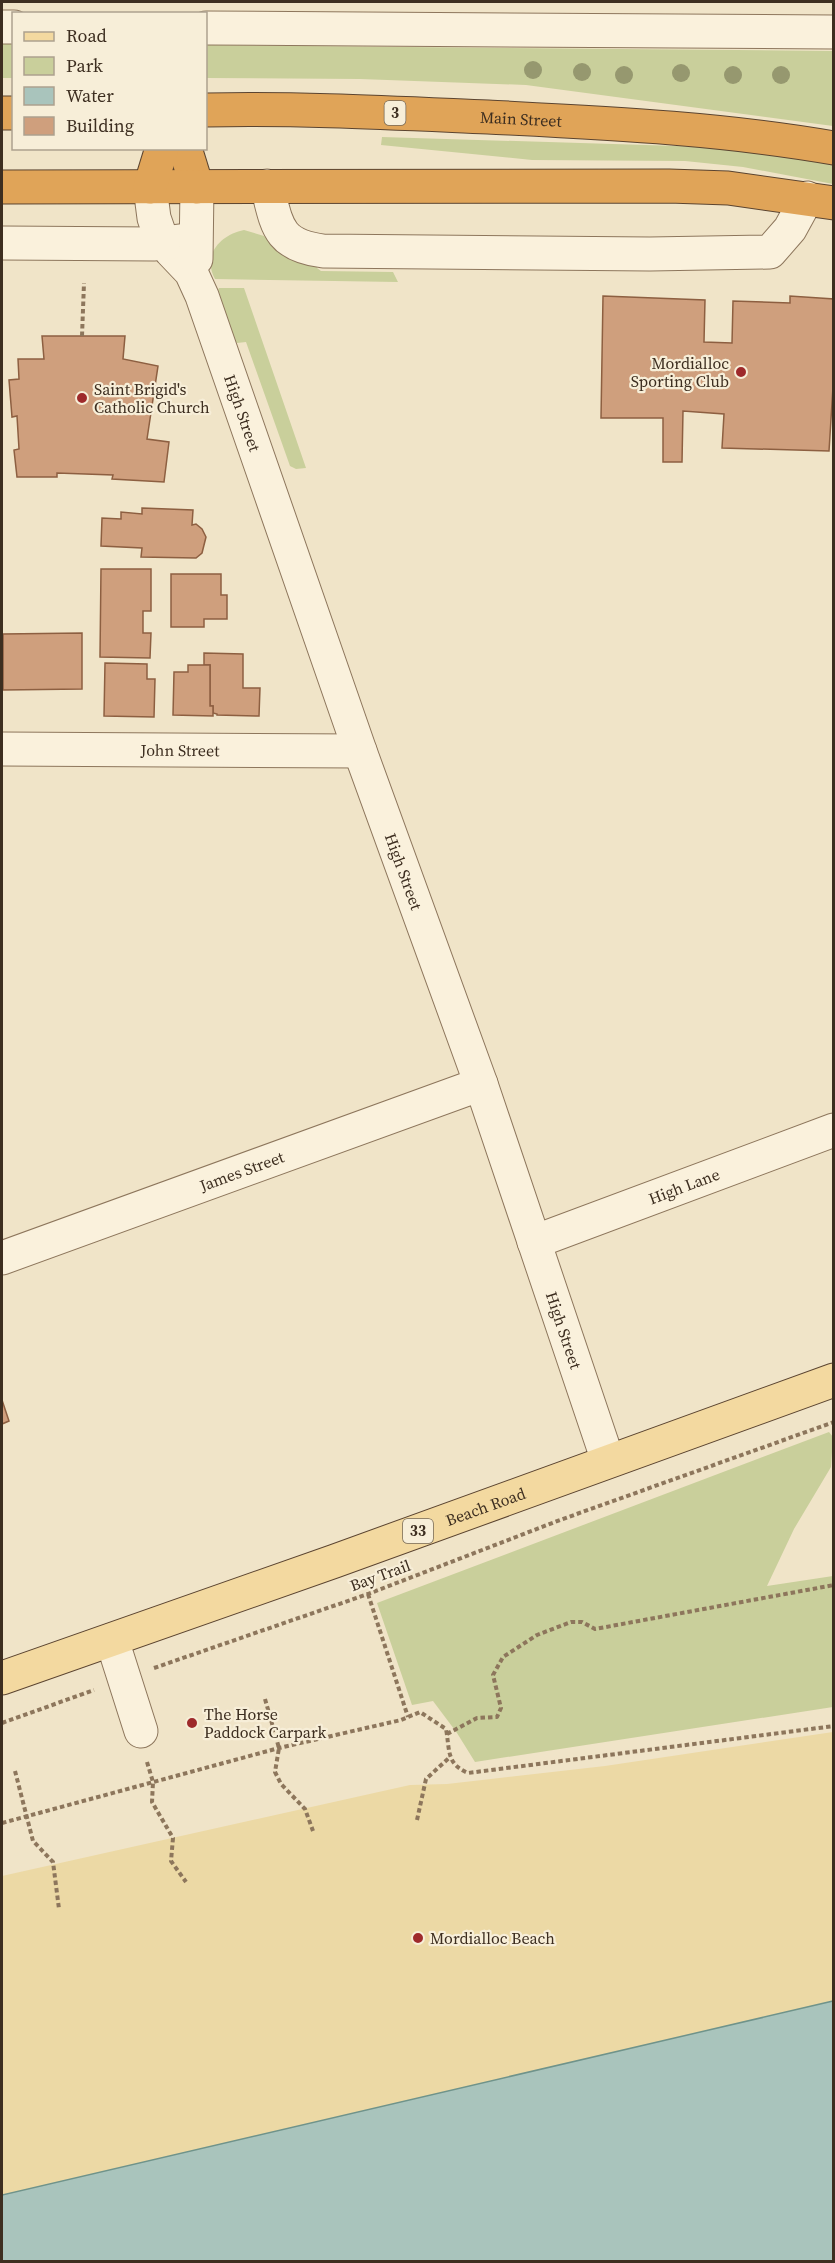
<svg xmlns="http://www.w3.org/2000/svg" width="835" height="2263" viewBox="0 0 835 2263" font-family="'Source Serif 4',serif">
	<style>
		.green { fill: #c9cf9b }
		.sand { fill: #ecd9a5 }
		.water { fill: #a9c4bc; stroke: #6f938a; stroke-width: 1.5 }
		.building { fill: #cf9f7d; stroke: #8d5f41; stroke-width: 1.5 }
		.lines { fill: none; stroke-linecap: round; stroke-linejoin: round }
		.minor-casing { stroke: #8d765c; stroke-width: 35 }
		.major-casing { stroke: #5b4430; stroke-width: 35 }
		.highway-casing { stroke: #5b4430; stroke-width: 35 }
		.path { stroke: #8d765c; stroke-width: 4; stroke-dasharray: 4.5 3; stroke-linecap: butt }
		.minor { stroke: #faf1dc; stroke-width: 33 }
		.major { stroke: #f3d9a0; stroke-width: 33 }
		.highway { stroke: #e0a458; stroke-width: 33 }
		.tree { fill: #96986f }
		.poi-dot { fill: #9e2a2b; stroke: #f7eed8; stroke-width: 2 }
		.labels { text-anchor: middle; stroke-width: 4.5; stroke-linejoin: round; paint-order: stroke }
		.shield { fill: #f7eed8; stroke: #756857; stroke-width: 1.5 }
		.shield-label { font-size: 15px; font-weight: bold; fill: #3d2e20 }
		.street-label { font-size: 16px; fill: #3d2e20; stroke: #f7eed8 }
		.poi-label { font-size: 16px; fill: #3d2e20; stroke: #f7eed8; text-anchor: start }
	</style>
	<rect width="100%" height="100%" fill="#f0e4c8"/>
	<g class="green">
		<rect x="2" y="43" width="11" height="35"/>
		<path d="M206,45L833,51V126L526,85L360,79L206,78Z"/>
		<path d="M382,137L710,147L833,162V184L743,167L685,161L532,160L381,145Z"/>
		<path d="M244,230L264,236L287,258L315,260L317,268L321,271L393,272L398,282L215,279C202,255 220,235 244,230Z"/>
		<path d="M219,288H244L306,468L296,469L290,466L246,342L237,343L235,341L218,290Z"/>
		<path d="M829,1432L833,1437L831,1467L794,1529L767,1586L833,1576V1707L475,1762L457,1733L433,1701L412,1705L377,1603Z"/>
	</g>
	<path class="sand" d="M833,1732V2001L2,2195V1876L410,1785L447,1784L605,1766Z"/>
	<path class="water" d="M833,2001V2261H2V2195Z"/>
	<g class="building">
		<path d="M603,296L705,300L704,342L732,343L733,301L790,303V296L834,299V371L829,451L722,448L724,414L683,411L682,462H663V418H601Z"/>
		<path d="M42,336H125L123,359L158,366L147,439L169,442L164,482L112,479L113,475L57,473V477H17L14,450L19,449L17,416L12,417L9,380L19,379L18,359H44Z"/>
		<path d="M142,508L193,510L192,525L196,524L202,529L206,537L202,553L196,558L141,557L142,548L101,546L102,518L121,519V512L142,514Z"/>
		<path d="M101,569H151V611H143V633H151L150,658L100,657Z"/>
		<path d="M171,574H221V595H227V619H204V627H171Z"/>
		<path d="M82,633V689L3,690V634Z"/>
		<path d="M204,653L243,654V688H260L259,716L217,715V714L213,713V706H210V665H204Z"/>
		<path d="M105,663L147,664V679H155L154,717L104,716Z"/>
		<path d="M188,665H210V706H213V716L173,715L174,672H188Z"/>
		<path d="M2,1400L9,1421L2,1424Z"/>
	</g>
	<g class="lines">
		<defs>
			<g id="minor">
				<path d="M2,27H14"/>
				<path d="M206,28L834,32"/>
				<path d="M267,186C277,225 277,245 323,251L650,254L770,252L790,229L807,198"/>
				<path id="s1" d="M150,187L154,218L161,238L171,251L191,272L202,296L360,751L481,1084L608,1461"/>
				<path d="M2,243L155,244L195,239"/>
				<path d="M196,259L197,187"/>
				<path id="s2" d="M2,749L360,751"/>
				<path id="s3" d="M534,1242L834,1130"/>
				<path id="s4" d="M2,1258L481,1084"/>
				<path d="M112,1640L141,1731"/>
			</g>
			<g id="major">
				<path id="s5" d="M2,1678L335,1561L834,1380"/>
			</g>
			<g id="highway">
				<path id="s6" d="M206,110C300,108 394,113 488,117C604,123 720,128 834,148"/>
				<path d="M2,113H14"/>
				<path d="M185,148L197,187"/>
				<path d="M2,187L669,186L728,188L834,203"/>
				<path d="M150,187L162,148"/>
			</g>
		</defs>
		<use href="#minor" class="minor-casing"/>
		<use href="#major" class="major-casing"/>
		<use href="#highway" class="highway-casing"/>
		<g class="path">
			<path d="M82,336L84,283"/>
			<path d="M368,1594L408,1717"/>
			<path d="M154,1668L368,1594L560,1520L834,1422"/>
			<path d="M265,1699L279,1748L275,1772L281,1784L305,1809L313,1831"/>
			<path d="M2,1723L94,1690"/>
			<path d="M447,1734L477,1718L497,1717L501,1708L493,1675L503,1657L537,1635L571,1622H582L595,1629L834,1585"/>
			<path d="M147,1762L153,1782L152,1802L173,1838L171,1861L186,1882"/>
			<path d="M15,1771L33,1841L53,1862L59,1909"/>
			<path d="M417,1820L426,1779L450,1757"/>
			<path d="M2,1823L279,1748L401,1720L420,1712L446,1729C450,1750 446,1764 468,1773L834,1726"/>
		</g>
		<use href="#minor" class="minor"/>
		<use href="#major" class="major"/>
		<use href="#highway" class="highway"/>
	</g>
	<g class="tree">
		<circle cx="533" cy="70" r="9"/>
		<circle cx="582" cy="72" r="9"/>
		<circle cx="681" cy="73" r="9"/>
		<circle cx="624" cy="75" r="9"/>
		<circle cx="733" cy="75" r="9"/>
		<circle cx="781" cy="75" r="9"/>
	</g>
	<g class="poi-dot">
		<circle cx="741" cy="372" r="6"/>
		<circle cx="82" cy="398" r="6"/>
		<circle cx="192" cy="1723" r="6"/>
		<circle cx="418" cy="1938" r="6"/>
	</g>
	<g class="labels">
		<g class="shield">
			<rect x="384.5" y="101" width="21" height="24" rx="4.5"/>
			<rect x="403" y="1519" width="30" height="24" rx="4.5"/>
		</g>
		<g class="shield-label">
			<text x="395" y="118">3</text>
			<text x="418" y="1536">33</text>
		</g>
		<g class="street-label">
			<text dy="6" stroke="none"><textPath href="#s6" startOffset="315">Main Street</textPath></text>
			<text dy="6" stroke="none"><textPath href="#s1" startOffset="248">High Street</textPath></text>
			<text dy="6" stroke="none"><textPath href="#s2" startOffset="178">John Street</textPath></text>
			<text dy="6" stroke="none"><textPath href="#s1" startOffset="734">High Street</textPath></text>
			<text dy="6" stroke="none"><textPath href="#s4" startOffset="255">James Street</textPath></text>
			<text dy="6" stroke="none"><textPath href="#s3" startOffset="160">High Lane</textPath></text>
			<text dy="6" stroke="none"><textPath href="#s1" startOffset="1220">High Street</textPath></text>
			<text dy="6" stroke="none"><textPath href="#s5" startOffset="513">Beach Road</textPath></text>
			<text transform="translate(380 1575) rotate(-20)" y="6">Bay Trail</text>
		</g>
		<g class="poi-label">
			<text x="729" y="369" text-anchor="end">Mordialloc<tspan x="729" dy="18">Sporting Club</tspan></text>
			<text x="94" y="395">Saint Brigid's<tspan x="94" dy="18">Catholic Church</tspan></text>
			<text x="204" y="1720">The Horse<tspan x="204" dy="18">Paddock Carpark</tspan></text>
			<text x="430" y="1944">Mordialloc Beach</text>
		</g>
	</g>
	<rect width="835" height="2263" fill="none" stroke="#3d2e20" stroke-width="6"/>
	<rect x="12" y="12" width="195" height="138" fill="#f7eed8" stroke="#ada18e" stroke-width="1.5"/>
	<rect x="24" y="32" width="30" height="9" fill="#f3d9a0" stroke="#ada18e" stroke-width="1.5"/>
	<text x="66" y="42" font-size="18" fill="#3d2e20">Road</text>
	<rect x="24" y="57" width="30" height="18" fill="#c9cf9b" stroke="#ada18e" stroke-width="1.5"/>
	<text x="66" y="72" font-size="18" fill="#3d2e20">Park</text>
	<rect x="24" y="87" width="30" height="18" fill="#a9c4bc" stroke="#ada18e" stroke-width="1.5"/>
	<text x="66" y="102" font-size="18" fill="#3d2e20">Water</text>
	<rect x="24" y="117" width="30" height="18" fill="#cf9f7d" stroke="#ada18e" stroke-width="1.5"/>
	<text x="66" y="132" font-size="18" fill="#3d2e20">Building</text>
</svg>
